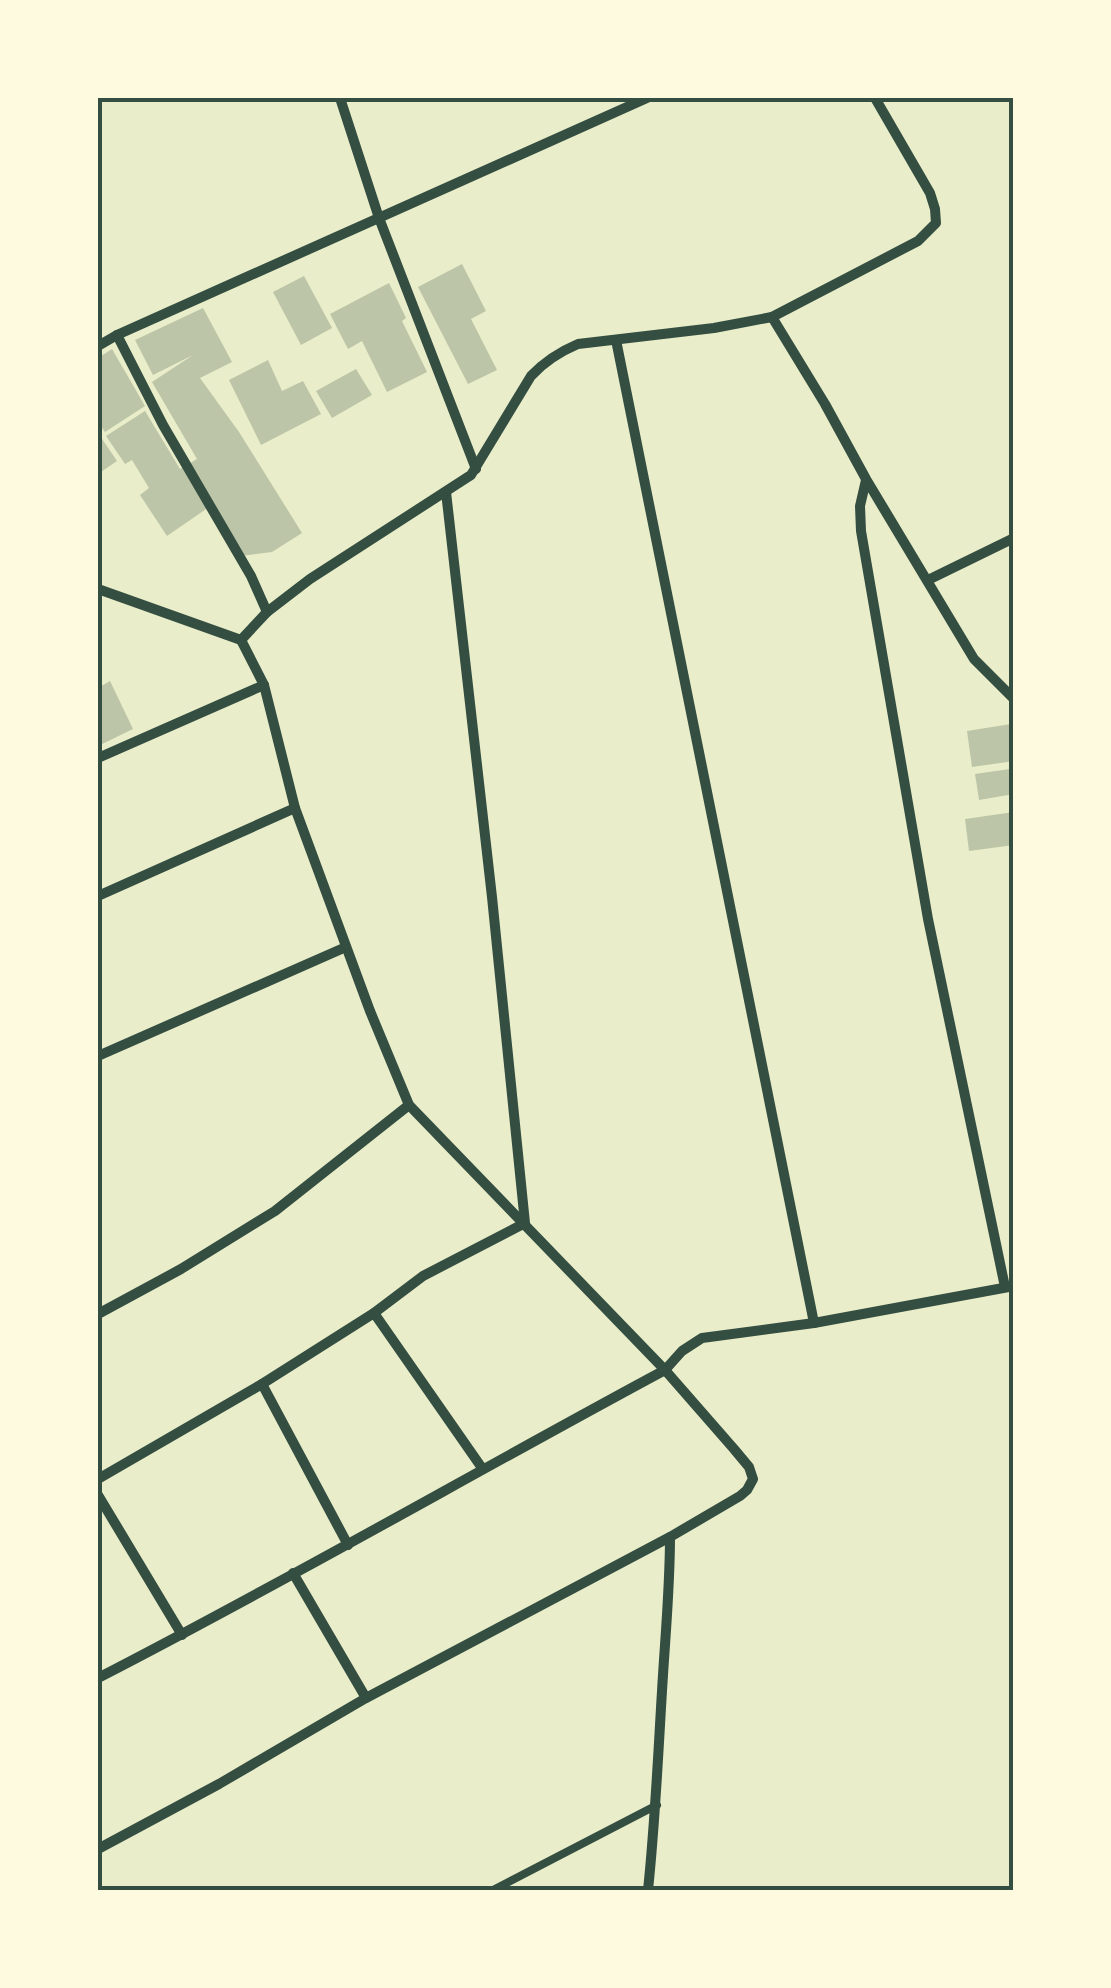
<svg xmlns="http://www.w3.org/2000/svg" width="1111" height="1988" viewBox="0 0 1111 1988" font-family="'Exo 2',sans-serif">
	<style>
		.building { fill: #bcc5a7 }
		.lines { fill: none; stroke-linecap: round; stroke-linejoin: round }
		.service { stroke: #344e41; stroke-width: 8 }
		.minor { stroke: #344e41; stroke-width: 10 }
		.neatline { fill: none; stroke: #344e41; stroke-width: 4 }
	</style>
	<rect width="100%" height="100%" fill="#e9edc9"/>
	<g class="building">
		<path d="M462,264L486,311L471,319L497,370L468,384L418,287Z"/>
		<path d="M304,276L332,328L301,345L273,292Z"/>
		<path d="M389,283L406,318L402,321L427,372L387,392L362,341L348,349L330,314Z"/>
		<path d="M203,308L232,362L200,378L239,432L302,533L272,552L241,556L209,507L167,536L140,495L149,488L132,460L125,464L106,436L145,411L180,469L197,459L152,382L193,355L153,375L135,340Z"/>
		<path d="M112,349L145,406L105,432L98,422V358Z"/>
		<path d="M268,360L282,391L303,381L321,414L261,445L229,380Z"/>
		<path d="M356,369L372,395L332,418L316,391Z"/>
		<path d="M98,433L117,461L98,474Z"/>
		<path d="M110,681L133,729L98,746V688Z"/>
		<path d="M1011,724L1014,761L972,767L967,731Z"/>
		<path d="M1010,769L1014,794L979,800L975,774Z"/>
		<path d="M1014,812V845L969,851L965,819Z"/>
	</g>
	<g class="lines">
		<path class="service" d="M493,1890L657,1805"/>
		<g class="minor">
			<path d="M340,98L379,218L476,469"/>
			<path d="M772,317L918,241L936,223L935,209L930,193L875,98"/>
			<path d="M117,335L163,425L251,576L267,612"/>
			<path d="M616,340L814,1323"/>
			<path d="M98,346L117,335L647,98"/>
			<path d="M866,480L860,506L861,531L928,919L1005,1287"/>
			<path d="M928,580L1014,538"/>
			<path d="M98,589L241,640"/>
			<path d="M98,758L264,685"/>
			<path d="M98,896L295,808"/>
			<path d="M98,1056L346,947"/>
			<path d="M374,1313L482,1468"/>
			<path d="M98,1314L181,1269L275,1211L409,1105"/>
			<path d="M262,1384L348,1545"/>
			<path d="M98,1479L262,1384L374,1313L423,1276L525,1223L492,897L446,492"/>
			<path d="M98,1495L182,1635"/>
			<path d="M293,1573L366,1698"/>
			<path d="M98,1678C289,1580 475,1472 665,1370L682,1351L702,1338L814,1323L1014,1286"/>
			<path d="M98,1849L219,1784L366,1698L670,1537"/>
			<path d="M648,1890C655,1824 658,1757 662,1691C665,1639 670,1588 670,1537L740,1496L747,1490L753,1479L749,1467L734,1449L665,1370L409,1105L370,1011L295,808L264,685L241,640L267,612L310,579L471,475L531,376C545,361 559,352 578,344L714,328L772,317L825,404L866,479L974,659L1014,699"/>
		</g>
	</g>
	<rect width="1111" height="1988" fill="none" stroke="#fefae0" stroke-width="200"/>
	<rect x="100" y="100" width="911" height="1788" class="neatline"/>
</svg>
